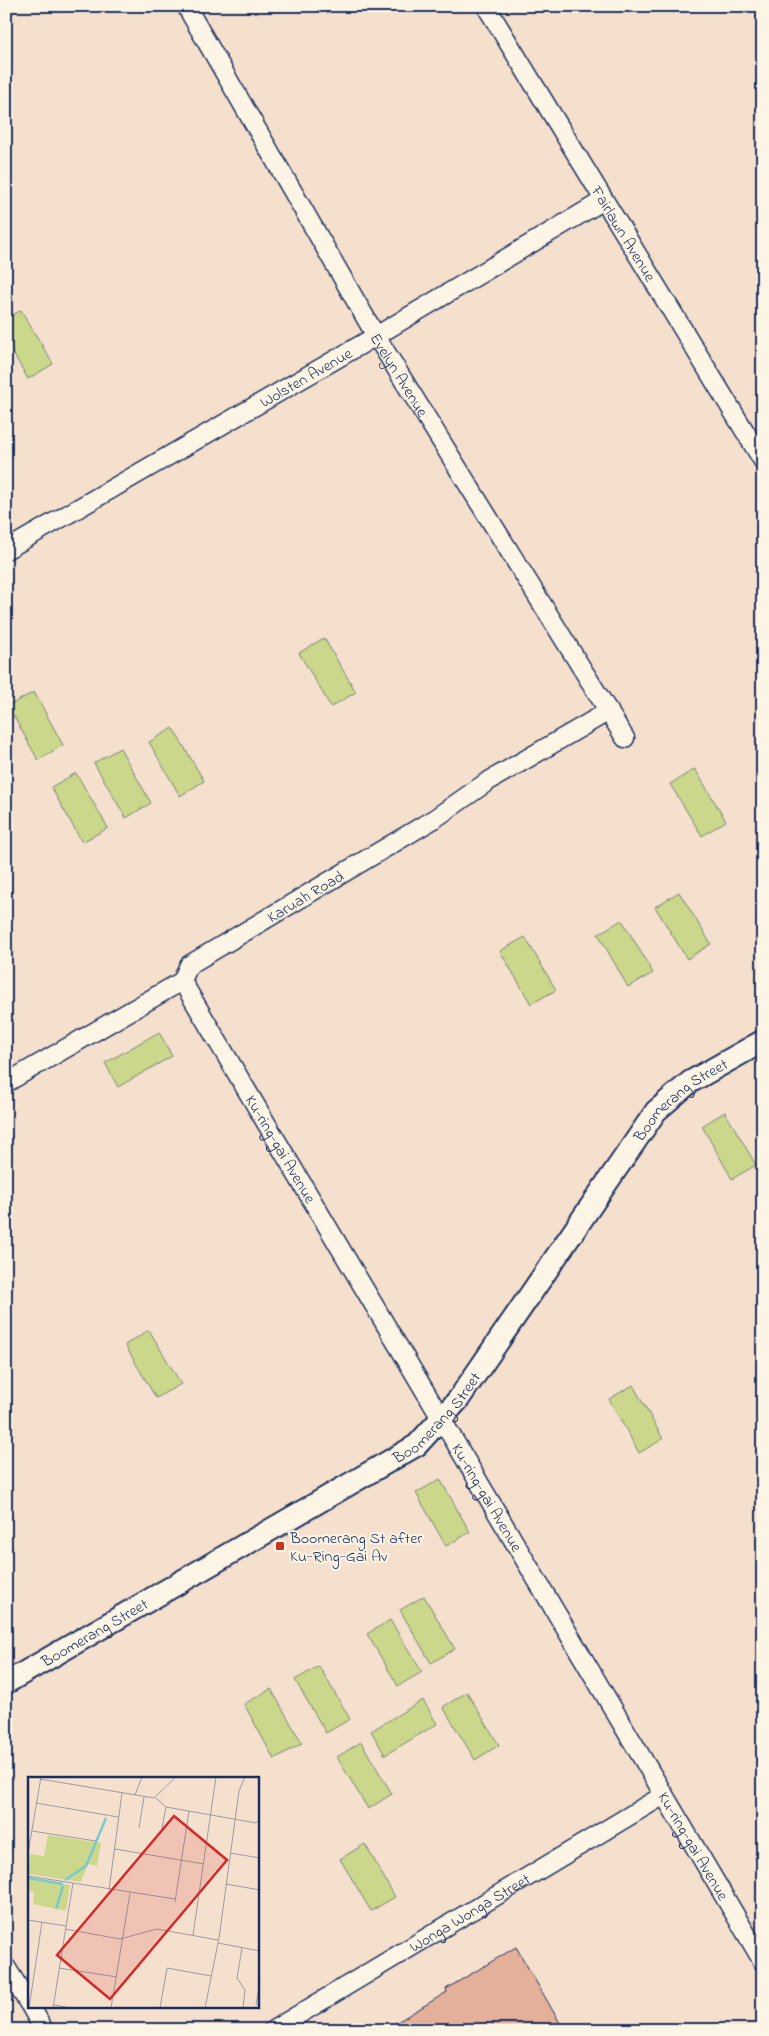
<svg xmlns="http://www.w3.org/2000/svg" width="769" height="2036" viewBox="0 0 769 2036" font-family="'Indie Flower',sans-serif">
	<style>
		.green { fill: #cbd88b; stroke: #738474 }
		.building { fill: #e5b099; stroke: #1b2f5e }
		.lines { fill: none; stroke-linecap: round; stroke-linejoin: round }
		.minor-casing { stroke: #1b2f5e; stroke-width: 21 }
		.tertiary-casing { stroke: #1b2f5e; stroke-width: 25 }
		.minor { stroke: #fcf5e5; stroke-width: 18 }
		.tertiary { stroke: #fcf5e5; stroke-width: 21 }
		.poi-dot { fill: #c8321e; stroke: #fcf5e5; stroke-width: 2 }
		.labels { text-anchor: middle; stroke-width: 4; stroke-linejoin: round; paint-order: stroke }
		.street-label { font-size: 16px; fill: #1b2f5e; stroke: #fcf5e5 }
		.poi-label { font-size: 16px; fill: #1b2f5e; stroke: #fcf5e5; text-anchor: start }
		.inset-river { fill: none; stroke: #78c9ce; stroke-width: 2.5 }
		.inset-road { fill: none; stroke: #9e99a1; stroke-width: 1 }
		.view { fill: #d62828; fill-opacity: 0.15; stroke: #d62828; stroke-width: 2.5 }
		.inset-edge { fill: none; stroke: #1b2f5e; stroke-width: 2.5 }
	</style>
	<rect width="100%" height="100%" fill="#f5e0ce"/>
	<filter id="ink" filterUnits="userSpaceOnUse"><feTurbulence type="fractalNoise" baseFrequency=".02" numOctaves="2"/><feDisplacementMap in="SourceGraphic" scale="10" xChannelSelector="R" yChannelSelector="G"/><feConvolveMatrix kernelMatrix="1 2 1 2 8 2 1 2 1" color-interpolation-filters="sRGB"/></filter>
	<g filter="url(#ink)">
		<g class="green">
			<path d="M21,310L53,364L28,379L6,341V319Z"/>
			<path d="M324,638L356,692L331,707L299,653Z"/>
			<path d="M34,692L63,745L38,760L8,706Z"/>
			<path d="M173,728L204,781L180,796L149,742Z"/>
			<path d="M120,748L151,803L126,818L94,763Z"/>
			<path d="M695,769L726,821L702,836L670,784Z"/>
			<path d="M76,773L108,828L82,842L51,787Z"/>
			<path d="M679,892L711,944L687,959L655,907Z"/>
			<path d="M622,920L653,973L628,987L598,934Z"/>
			<path d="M525,937L556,990L531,1004L500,951Z"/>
			<path d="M159,1032L172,1056L118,1087L105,1063Z"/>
			<path d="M725,1112L756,1165L732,1179L702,1126Z"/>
			<path d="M149,1330L181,1384L156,1398L125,1345Z"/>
			<path d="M633,1385L663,1439L639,1453L609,1399Z"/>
			<path d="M440,1479L470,1532L446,1546L416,1493Z"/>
			<path d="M424,1596L455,1649L431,1663L400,1610Z"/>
			<path d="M390,1620L422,1672L398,1686L367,1634Z"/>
			<path d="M319,1666L350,1719L326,1733L295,1680Z"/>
			<path d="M271,1689L302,1743L274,1759L244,1704Z"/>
			<path d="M467,1692L499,1745L475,1760L443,1707Z"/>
			<path d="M423,1700L437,1724L385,1755L371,1731Z"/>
			<path d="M361,1742L392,1794L368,1809L337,1757Z"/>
			<path d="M365,1844L395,1897L371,1911L340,1859Z"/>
		</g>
		<path class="building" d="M516,1947L564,2030H384L447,1992L446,1989Z"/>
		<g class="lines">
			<defs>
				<g id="minor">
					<path id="s1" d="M186,6L376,336L625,738"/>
					<path id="s2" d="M486,6L763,461"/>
					<path id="s3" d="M6,550L376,336L604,200"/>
					<path id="s4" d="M182,981L763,1962"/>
					<path id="s5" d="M6,1083L182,981L189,965L434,819L487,782L609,711"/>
					<path d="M6,1967L29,2004"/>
					<path d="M31,2007L44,2030"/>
					<path id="s6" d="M273,2030L664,1795"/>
				</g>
				<g id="tertiary">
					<path id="s7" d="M6,1683L417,1445L458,1400L656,1111L690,1082L763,1041"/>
				</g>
			</defs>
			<use href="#minor" class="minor-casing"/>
			<use href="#tertiary" class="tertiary-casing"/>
			<use href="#minor" class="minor"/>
			<use href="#tertiary" class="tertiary"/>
		</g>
	</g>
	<rect class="poi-dot" x="275" y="1541" width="10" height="10" rx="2.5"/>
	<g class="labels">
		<g class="street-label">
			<text dy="6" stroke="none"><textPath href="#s2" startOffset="266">Fairlawn Avenue</textPath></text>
			<text dy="6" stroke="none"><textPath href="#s1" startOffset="426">Evelyn Avenue</textPath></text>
			<text dy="6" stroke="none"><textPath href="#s3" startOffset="346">Wolsten Avenue</textPath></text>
			<text dy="6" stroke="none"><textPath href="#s5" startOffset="356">Karuah Road</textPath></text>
			<text dy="6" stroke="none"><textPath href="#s7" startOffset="912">Boomerang Street</textPath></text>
			<text dy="6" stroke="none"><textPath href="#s4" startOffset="195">Ku-ring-gai Avenue</textPath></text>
			<text dy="6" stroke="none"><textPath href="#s7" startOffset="508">Boomerang Street</textPath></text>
			<text dy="6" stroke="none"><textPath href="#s4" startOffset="600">Ku-ring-gai Avenue</textPath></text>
			<text dy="6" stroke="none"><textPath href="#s7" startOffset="102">Boomerang Street</textPath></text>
			<text dy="6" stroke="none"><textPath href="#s4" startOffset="1005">Ku-ring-gai Avenue</textPath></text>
			<text dy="6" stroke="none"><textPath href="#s6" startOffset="229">Wonga Wonga Street</textPath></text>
		</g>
		<g class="poi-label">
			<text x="290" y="1543">Boomerang St after<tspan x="290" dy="18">Ku-Ring-Gai Av</tspan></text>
		</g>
	</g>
	<g transform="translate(28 1777)">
		<rect width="231" height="231" fill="#f5e0ce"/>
		<path d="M20,58L73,66L69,89L60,87L53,105L0,97L2,77L16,79ZM0,102L42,108L38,134L5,127L6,115L0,114Z" fill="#cbd88b"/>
		<path class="inset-river" d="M0,101L35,107M37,103L58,89L78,41M28,132L35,109"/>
		<path class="inset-road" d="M12,2L126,21L148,0M107,18L114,0M128,21L138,30L134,51M8,26L90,40M138,30L228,46L232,42M111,51L116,20M4,54L68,64M87,72L176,87M0,76L13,0M202,76L232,81M0,99L147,122M198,107L232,113M81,113L94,16M147,125L161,34M0,143L38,149M37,152L92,162L129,152L190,163M165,158L188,0M190,166L232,174M214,171L209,201L217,213L215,231M31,191L89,200M232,205L228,227L232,230M26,228L43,231M1,231L14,145M25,231L45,106M83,231L102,116M132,231L139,191L183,199M177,231L191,161L211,14L217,0"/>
		<path class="view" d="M146,39L199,83L82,222L29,178Z"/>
		<rect width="231" height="231" class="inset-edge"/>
	</g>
	<rect width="769" height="2036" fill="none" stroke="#fcf5e5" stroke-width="25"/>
	<rect x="12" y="12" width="744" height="2011" fill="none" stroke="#1b2f5e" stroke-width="2" filter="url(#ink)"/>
</svg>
